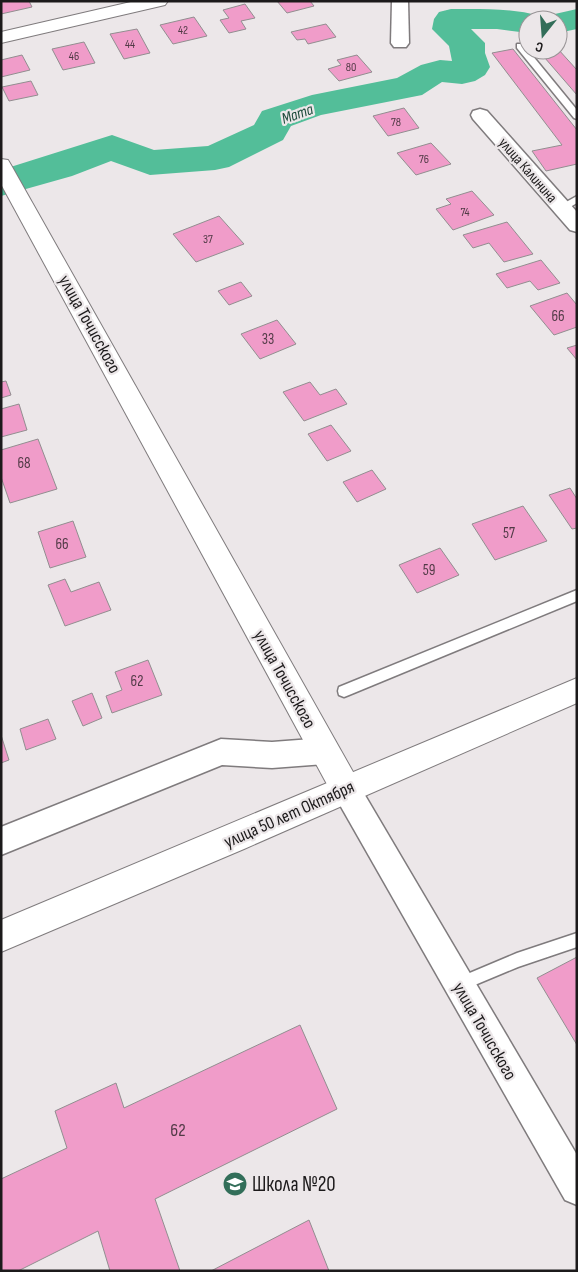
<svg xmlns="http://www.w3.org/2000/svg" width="578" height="1272" viewBox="0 0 578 1272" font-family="'Sofia Sans Condensed',sans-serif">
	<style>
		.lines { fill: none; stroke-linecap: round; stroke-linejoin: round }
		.river { fill: #53be99; fill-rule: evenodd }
		.building { fill: #f09cc9; stroke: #928e90 }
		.service-casing { stroke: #7f7b7d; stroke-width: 3 }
		.minor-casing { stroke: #7f7b7d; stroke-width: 3 }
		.tertiary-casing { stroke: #7f7b7d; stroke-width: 2 }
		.secondary-casing { stroke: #7f7b7d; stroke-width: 2 }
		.service { fill: #fff; fill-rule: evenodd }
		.minor { fill: #fff; fill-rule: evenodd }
		.tertiary { fill: #fff; fill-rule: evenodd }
		.secondary { fill: #fff; fill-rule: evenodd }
		.labels { text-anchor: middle; stroke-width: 4.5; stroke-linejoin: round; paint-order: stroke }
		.far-number-label { font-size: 12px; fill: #513a46 }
		.far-street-label { font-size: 15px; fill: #1c1a1b; stroke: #ece7e9 }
		.number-label { font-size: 15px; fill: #513a46 }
		.far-water-label { font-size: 16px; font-style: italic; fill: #1c4a3a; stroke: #ece7e9 }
		.street-label { font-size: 18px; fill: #1c1a1b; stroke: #ece7e9 }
		.near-number-label { font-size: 18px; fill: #513a46 }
		.near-poi-label { font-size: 21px; fill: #1c1a1b; stroke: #ece7e9; text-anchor: start }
	</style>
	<rect width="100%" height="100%" fill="#ece7e9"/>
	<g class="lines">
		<path class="river" d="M451,9C481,9 511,8 540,16L543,20L546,16L577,9V29L558,33V20H528V33L497,29H471L485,43V53L490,67L485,75L475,81L462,84L442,82L422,95L321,115L291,126L283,140L229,167L215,170L150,175L111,161L72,176L1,196V170L112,135L154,150L208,146L254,125L262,111L312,95L397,78L421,65L440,60L452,61L449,46L432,29L434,19L439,12Z"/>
	</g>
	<g class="building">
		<path d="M1,1H29L32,7L1,14Z"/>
		<path d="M277,1H310L314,6L287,13Z"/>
		<path d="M245,4L255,18L241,21L246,29L229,33L220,20L229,18L223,10Z"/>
		<path d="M194,17L207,36L173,44L160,25Z"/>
		<path d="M326,24L336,37L308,44L305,39L297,40L291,32Z"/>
		<path d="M137,29L150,53L124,59L110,34Z"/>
		<path d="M84,42L95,63L63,70L52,49Z"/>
		<path d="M513,49L577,130V164L546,171L532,151L562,145L492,53Z"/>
		<path d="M558,49L577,70V95L538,50Z"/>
		<path d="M22,55L30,70L1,77V60Z"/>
		<path d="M357,55L372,72L339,81L328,69L341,65L337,60Z"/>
		<path d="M31,81L38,95L9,101L2,87Z"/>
		<path d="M404,108L419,128L388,136L373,116Z"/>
		<path d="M431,143L451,164L416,175L397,153Z"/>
		<path d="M472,191L494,215L453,230L436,209L451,204L446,199Z"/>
		<path d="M219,216L244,244L196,262L173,234Z"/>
		<path d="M507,222L533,254L504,262L489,243L473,248L463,235Z"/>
		<path d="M541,260L560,283L538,290L530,281L507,288L496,274Z"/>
		<path d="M241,282L252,296L229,305L218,291Z"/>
		<path d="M567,293L577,305V327L554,335L530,306Z"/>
		<path d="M277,320L296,344L260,359L241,334Z"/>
		<path d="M577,345V360L567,348Z"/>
		<path d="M6,381L11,395L1,398V382Z"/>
		<path d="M310,382L320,395L336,389L347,404L304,421L283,392Z"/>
		<path d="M19,404L27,430L1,437V409Z"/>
		<path d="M331,425L351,451L327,461L308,434Z"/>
		<path d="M38,439L57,489L10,503L1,477V450Z"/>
		<path d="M372,470L386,489L357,502L343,482Z"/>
		<path d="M570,488L577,499V528L572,529L549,495Z"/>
		<path d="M523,506L547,541L495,560L472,524Z"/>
		<path d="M73,521L86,557L50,568L38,532Z"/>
		<path d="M440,548L459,575L417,593L399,565Z"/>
		<path d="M65,579L71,592L99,582L111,610L65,626L48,585Z"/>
		<path d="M148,660L162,695L112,713L106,696L122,690L115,672Z"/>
		<path d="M92,693L102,718L83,726L72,701Z"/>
		<path d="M48,719L56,739L26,750L20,729Z"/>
		<path d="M1,735L9,760L1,763Z"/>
		<path d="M577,957V1045L537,978Z"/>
		<path d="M300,1025L337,1109L155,1199L180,1271H110L98,1231L18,1271H1V1179L67,1148L55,1111L116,1083L124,1108Z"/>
		<path d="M309,1220L329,1271H211Z"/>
	</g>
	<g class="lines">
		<defs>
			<g id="service">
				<path d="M517,44H523L577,110V119L574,118L517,48Z"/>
				<path d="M577,196V203L565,210H559V206Z"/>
				<path d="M577,590V601L349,695L344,697L339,695L338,691L339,687Z"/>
				<path d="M577,933V947L518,967L458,992L453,990L451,985L453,980L517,953Z"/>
			</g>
			<g id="minor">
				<path d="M392,1H408L409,43L406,47H394L391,43Z"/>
				<path d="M480,109L487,111L577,212V232L570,230L473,119L471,115L473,111Z"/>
				<path d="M325,738L335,742L339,751L335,760L325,764L272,768L222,765L1,855V827L221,739L272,742Z"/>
				<path d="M346,776L356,780L577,1155V1205L565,1200L336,798L332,789L336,780Z"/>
			</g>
			<g id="tertiary">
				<path d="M135,1H168L165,5L1,43V32Z"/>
				<path d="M1,159L8,160L11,165L357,779L361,789L357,799L346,803L335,799L1,184Z"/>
			</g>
			<path id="secondary" d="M577,678V703L244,849L1,952V920Z"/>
		</defs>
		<use href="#service" class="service-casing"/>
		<use href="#minor" class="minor-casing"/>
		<use href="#tertiary" class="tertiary-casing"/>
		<use href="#secondary" class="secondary-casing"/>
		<use href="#service" class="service"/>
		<use href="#minor" class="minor"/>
		<use href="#tertiary" class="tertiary"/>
		<use href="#secondary" class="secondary"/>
	</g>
	<defs>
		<symbol id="school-disc" viewBox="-11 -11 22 22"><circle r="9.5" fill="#326e59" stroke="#ece7e9"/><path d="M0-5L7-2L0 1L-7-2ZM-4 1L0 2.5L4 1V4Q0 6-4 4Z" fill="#fff"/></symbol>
	</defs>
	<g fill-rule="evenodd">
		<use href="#school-disc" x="221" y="1170" width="28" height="28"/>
	</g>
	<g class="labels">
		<g class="far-number-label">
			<text x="183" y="34">42</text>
			<text x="130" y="48">44</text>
			<text x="74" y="60">46</text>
			<text x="351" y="71">80</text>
			<text x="396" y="126">78</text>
			<text x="424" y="163">76</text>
			<text x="465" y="216">74</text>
			<text x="208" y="243">37</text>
		</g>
		<g class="far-street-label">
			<text transform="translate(528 170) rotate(49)" y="5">улица Калинина</text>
		</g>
		<g class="number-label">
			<text x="558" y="321">66</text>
			<text x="268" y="344">33</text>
			<text x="24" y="468">68</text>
			<text x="509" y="538">57</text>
			<text x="62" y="549">66</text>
			<text x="429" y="575">59</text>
			<text x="137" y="686">62</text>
		</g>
		<g class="far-water-label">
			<text transform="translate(297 113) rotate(-19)" y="6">Мата</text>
		</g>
		<g class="street-label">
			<text transform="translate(90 324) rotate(61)" y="6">улица Точисского</text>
			<text transform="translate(285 679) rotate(61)" y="6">улица Точисского</text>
			<text transform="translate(289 814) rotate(-24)" y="6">улица 50 лет Октября</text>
			<text transform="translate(485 1031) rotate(60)" y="6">улица Точисского</text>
		</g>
		<g class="near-number-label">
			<text x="178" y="1136">62</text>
		</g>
		<g class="near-poi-label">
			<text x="252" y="1191">Школа №20</text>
		</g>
	</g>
	<rect width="578" height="1272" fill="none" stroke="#1c1a1b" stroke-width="5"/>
	<g transform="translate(543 35) rotate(197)"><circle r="24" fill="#ece7e9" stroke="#999597"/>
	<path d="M0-4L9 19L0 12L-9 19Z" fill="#326e59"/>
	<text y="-8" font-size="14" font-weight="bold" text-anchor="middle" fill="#1c1a1b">С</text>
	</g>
</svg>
